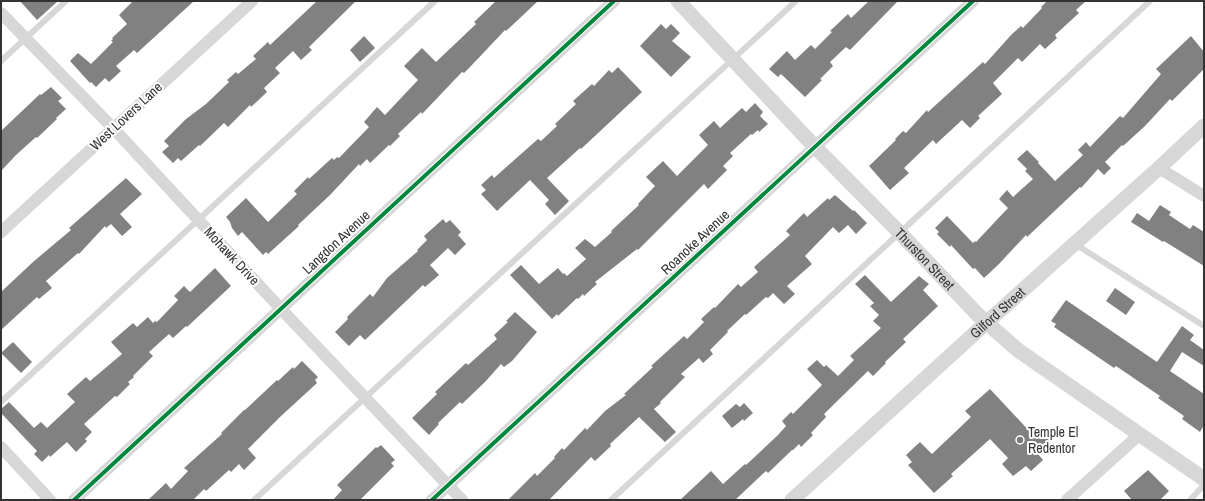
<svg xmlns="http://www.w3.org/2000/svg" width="1205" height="501" viewBox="0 0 1205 501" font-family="'Archivo Narrow',sans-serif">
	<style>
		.building { fill: #818181 }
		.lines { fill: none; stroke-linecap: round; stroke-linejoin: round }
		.service { stroke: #d7d7d7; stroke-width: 6 }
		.minor { stroke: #d7d7d7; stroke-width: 12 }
		.tertiary { stroke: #d7d7d7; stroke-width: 15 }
		.cycleway-casing { stroke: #fff; stroke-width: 6 }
		.cycleway { stroke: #00873e; stroke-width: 4 }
		.poi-dot { fill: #7a7a7a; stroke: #fff; stroke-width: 1.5 }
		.labels { text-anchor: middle; stroke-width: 4; stroke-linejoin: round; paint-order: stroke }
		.street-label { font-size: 14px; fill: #333; stroke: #fff }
		.poi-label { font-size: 14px; fill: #333; stroke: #fff; text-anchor: start }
	</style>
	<rect width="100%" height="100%" fill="#fff"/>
	<g class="building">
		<path d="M20,1H58L37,20Z"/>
		<path d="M133,1H194L137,53L134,50L116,66L121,71L109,82L105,78L96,87L91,82L90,83L70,61L78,53L91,64L113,42L111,41L113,39L112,38L127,24L119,15Z"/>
		<path d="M317,1H356L309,47L312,50L301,60L293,51L275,68L280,73L264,88L267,92L251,107L250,105L228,127L224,123L200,146L199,145L181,161L178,158L173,163L162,152L169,146L164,141L186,119L206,104L229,82L227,80L236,72L238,74L256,59L253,56L268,42L270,45Z"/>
		<path d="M496,1H538L506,31L505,30L471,66L464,73L462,72L422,114L421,112L398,134L400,136L390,146L389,145L370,163L367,159L360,166L359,164L330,195L298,225L299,226L268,254L266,252L263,255L242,232L238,236L232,228L230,222L226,217L246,198L268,222L297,194L294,191L308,177L309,179L332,158L334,160L337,157L339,158L369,127L364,122L377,107L385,115L418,80L404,66L422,48L436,62L476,24L474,22Z"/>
		<path d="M869,1H898L850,50L846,47L830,62L833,66L820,79L822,80L805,97L781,74L778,77L769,69L787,51L795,60L811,45L815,49L832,32L830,31L848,14L851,18Z"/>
		<path d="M1047,1H1086L1076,10L1079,13L1055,35L1057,38L1045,49L1040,44L1022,62L1018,58L993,83L1002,94L978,116L980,118L970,128L962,120L936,144L933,140L904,168L909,173L890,190L869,166L896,140L895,139L903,131L906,133L927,110L928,112L983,62L985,64L1012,34L1021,26L1023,28L1042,8L1041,7Z"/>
		<path d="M661,24L666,29L671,24L680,33L672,41L691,57L671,77L640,46Z"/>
		<path d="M364,36L375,48L360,62L350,50Z"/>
		<path d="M1191,36L1204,52V69L1172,101L1170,99L1145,126L1123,146L1122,145L1105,162L1111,168L1104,175L1098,169L1081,188L1080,187L1027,237L1026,235L998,265L984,278L975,268L973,269L951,245L950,247L937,234L939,232L935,228L947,216L973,243L975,241L976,242L1008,208L999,199L1007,190L1013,197L1033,179L1025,171L1027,169L1017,159L1027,150L1039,162L1038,163L1055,181L1083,155L1078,150L1086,142L1090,147L1120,116L1123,118L1161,74L1156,69Z"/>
		<path d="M618,67L642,92L581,149L580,148L547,178L569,201L555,215L545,204L549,200L530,180L497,211L481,194L486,190L481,185L492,175L494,178L538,139L541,141L557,126L555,124L576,104L573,101L592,84L594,86L609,70L612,73Z"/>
		<path d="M51,87L62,98L58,101L66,109L56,118L57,119L37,138L36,137L16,155L1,171V131L40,94L41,95Z"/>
		<path d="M755,103L763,112L760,116L768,124L759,132L758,130L752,135L751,134L730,153L733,156L723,166L727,170L708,189L704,184L638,250L637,249L595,282L597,284L584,296L583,294L578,299L577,298L558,316L557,314L552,319L510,275L521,265L539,284L558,268L563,274L564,273L567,276L586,259L575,248L585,239L595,247L612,232L611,231L639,205L638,204L655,186L646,177L663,161L677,176L708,145L699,135L714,121L720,128L742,108L746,112Z"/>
		<path d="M126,178L142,194L120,214L132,227L122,236L111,224L106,228L105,226L79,254L78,253L46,281L52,288L39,299L37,297L1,330V292L33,262L71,230L69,228Z"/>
		<path d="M835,195L853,211L854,210L867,223L856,234L848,225L839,233L833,227L805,256L812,264L787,286L795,294L784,304L773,293L768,298L766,297L746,315L745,314L727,331L728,332L710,350L713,354L703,363L699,358L681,374L685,377L660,402L661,403L654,409L676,432L665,442L639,417L610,444L611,446L595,461L591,457L549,500H508L535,473L537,476L555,458L554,457L562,448L564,450L585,428L587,430L605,411L626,395L624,394L653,367L651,366L684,336L687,339L704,322L701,319L714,307L715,308L738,284L741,287L758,272L754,267L790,235L786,231L804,213L807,217L828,198L829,200Z"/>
		<path d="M1160,205L1171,212L1169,215L1190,229L1193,225L1204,232V266L1164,241L1163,242L1131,222L1137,213L1149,221Z"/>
		<path d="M443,219L446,223L450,220L461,232L458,235L466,244L455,255L448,248L430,265L439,275L425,287L423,285L365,340L360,335L349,346L335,332L348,319L347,317L370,294L373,297L387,278L418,251L417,250L427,240L424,236Z"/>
		<path d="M215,268L231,286L187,327L186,326L173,338L169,334L149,352L153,356L133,376L134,377L128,382L130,384L117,397L115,396L84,424L92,432L85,439L87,441L76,452L67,442L50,457L49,455L42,462L34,454L37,451L1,413V409L9,402L34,428L41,422L47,428L75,402L67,394L86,377L90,381L122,354L111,342L133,323L137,327L148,317L153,323L155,321L157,322L178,300L174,296L184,286L190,292Z"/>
		<path d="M865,275L891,302L919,276L929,284L923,290L938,306L903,339L906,342L885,362L886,363L873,376L868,371L824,414L826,417L811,433L813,435L801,447L799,444L793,450H792L768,473L766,471L735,500H680L711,471L723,484L745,464L746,465L778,435L786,426L782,421L791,412L793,414L822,385L807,369L817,360L824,367L826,365L838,376L854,360L850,356L881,328L873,321L879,315L870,306L874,303L855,284Z"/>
		<path d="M1115,288L1135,302L1126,315L1106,301Z"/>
		<path d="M1066,300L1157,362L1182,326L1194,335L1190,340L1204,350V366L1182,352L1170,371L1204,394V425L1200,432L1182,419L1184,416L1158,398L1160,396L1116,366L1114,368L1054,327L1056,324L1051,321Z"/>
		<path d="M515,312L537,332L512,361L504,367L501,364L485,382L462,404L460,402L438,423L439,424L429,435L412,418L437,394L435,392L466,363L468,365L497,339L494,335L508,322L506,321Z"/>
		<path d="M13,342L32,362L21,373L1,353Z"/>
		<path d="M302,361L318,377L315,380L317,383L280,417L248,449L256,458L244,470L239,464L231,472L229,470L206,491L204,489L193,500H148L166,483L171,489L188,471L184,468L222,434L221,433L244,410H245L277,380L278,381L293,367L294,369Z"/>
		<path d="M990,389L1033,435L1039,429L1050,441L1038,454L1043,460L1031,471L1026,466L1013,476L1002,464L1008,458L990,439L951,474L953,476L934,493L908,465L912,462L906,455L920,442L932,454L971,417L965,411Z"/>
		<path d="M744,403L753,413L744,421L743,419L732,428L722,416L736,404L740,407Z"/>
		<path d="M381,445L395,460L391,463L394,466L360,500H333L342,490L337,485L376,447L377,448Z"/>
		<path d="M1148,470L1169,491L1160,500H1132L1124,491Z"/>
	</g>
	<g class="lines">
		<g class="service">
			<path d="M1,61L66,1"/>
			<path d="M1075,244L1204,326"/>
			<path d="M1,402L435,1"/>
			<path d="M254,500L796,1"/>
			<path d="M611,500L1150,1"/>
			<path d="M1190,500L1204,485"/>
		</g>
		<g class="minor">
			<path d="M1,13L113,128L281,309L462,500"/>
			<path d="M1159,168L1204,196"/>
			<path d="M1,232L252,1"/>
			<path d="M1,447L50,500"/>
			<path d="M74,500L614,1"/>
			<path d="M432,500L973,1"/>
			<path d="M1067,500L1140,434"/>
		</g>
		<g class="tertiary">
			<path id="s1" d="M678,1L815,147L900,233L978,315L1019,351L1204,479"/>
			<path id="s2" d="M792,500L986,323L1159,168L1204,126"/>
		</g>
		<defs>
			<g id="cycleway">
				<path d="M74,500L614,1"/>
				<path d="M432,500L973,1"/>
			</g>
		</defs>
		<use href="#cycleway" class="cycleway-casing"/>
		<use href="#cycleway" class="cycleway"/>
	</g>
	<circle class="poi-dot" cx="1020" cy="440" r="4"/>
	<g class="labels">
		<g class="street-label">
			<text transform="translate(126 116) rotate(-43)" y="5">West Lovers Lane</text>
			<text transform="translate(336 242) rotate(-43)" y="5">Langdon Avenue</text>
			<text transform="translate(695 242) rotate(-43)" y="5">Roanoke Avenue</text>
			<text transform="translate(232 256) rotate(47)" y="5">Mohawk Drive</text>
			<text dy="5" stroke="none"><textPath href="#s1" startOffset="357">Thurston Street</textPath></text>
			<text dy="5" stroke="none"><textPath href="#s2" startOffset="278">Gilford Street</textPath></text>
		</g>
		<g class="poi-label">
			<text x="1028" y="437">Temple El<tspan x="1028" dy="16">Redentor</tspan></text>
		</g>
	</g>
	<rect width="1205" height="501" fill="none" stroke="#333333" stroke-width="4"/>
</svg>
